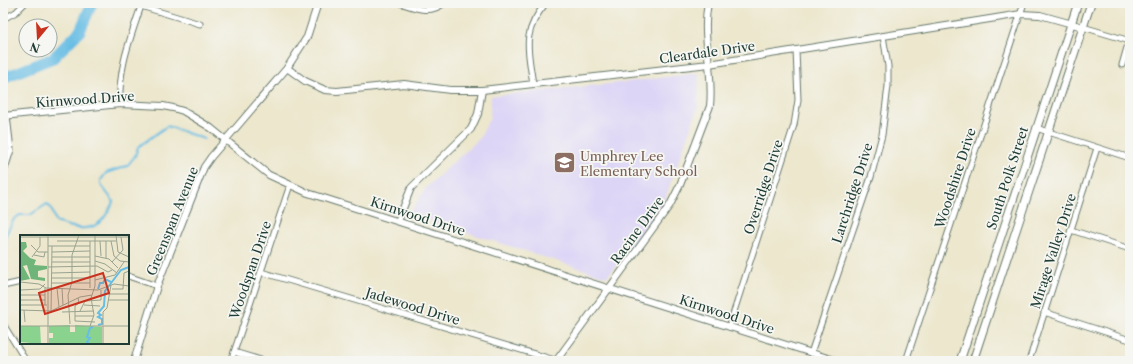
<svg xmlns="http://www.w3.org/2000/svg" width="1133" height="364" viewBox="0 0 1133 364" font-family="'Libre Caslon Text',serif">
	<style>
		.built { fill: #ddd5f6 }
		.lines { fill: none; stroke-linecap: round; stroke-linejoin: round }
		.stream { stroke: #67bde4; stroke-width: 2 }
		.river { stroke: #67bde4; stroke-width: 11 }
		.minor-casing { stroke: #67786a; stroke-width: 7 }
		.tertiary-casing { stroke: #67786a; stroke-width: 8 }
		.secondary-casing { stroke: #67786a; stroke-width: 9 }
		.minor { stroke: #fff; stroke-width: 5 }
		.tertiary { stroke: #fff; stroke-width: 6 }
		.secondary { stroke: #fff; stroke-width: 7 }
		.labels { text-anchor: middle; stroke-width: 3.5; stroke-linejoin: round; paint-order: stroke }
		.street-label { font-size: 13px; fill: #1f3d34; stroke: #f6f6f2 }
		.education-label { font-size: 13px; fill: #785e54; stroke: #f6f6f2; text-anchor: start }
		.inset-river { fill: none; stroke: #67bde4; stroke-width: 2 }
		.inset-road { fill: none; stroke: #9aa390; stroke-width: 1 }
		.view { fill: #c8321e; fill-opacity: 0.15; stroke: #c8321e; stroke-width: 2 }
		.inset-edge { fill: none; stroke: #1f3d34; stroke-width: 2 }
	</style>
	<rect width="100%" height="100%" fill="#f6f6f2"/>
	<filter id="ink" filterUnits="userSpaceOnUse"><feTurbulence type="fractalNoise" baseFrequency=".025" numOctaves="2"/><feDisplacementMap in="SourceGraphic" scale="8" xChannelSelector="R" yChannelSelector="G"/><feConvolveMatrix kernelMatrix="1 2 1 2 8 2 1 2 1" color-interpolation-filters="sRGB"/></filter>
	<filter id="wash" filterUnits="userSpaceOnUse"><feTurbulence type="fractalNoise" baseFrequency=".012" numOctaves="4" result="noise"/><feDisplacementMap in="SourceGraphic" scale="16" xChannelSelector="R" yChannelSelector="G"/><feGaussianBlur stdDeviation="0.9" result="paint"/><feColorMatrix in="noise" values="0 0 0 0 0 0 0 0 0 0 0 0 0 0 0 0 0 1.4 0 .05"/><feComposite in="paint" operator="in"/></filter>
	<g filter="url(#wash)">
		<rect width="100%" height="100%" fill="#ece7cd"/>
		<path class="built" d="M699,73L698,107L663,204L607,277L409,214L426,188L480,138L490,117L491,96L627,82Z"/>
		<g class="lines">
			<path class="stream" d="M3,254L6,250L5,236L14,219L20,215H30L47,204L51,208L56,222C75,229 94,234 106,215C109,210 112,206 113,201L101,185V180L106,173L127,166L135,156L138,147L167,126L204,139"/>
			<path class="river" d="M3,78L53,58L80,31L92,3"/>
		</g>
	</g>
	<g filter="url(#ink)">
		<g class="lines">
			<defs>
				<g id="minor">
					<path d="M400,3C415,8 430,15 444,3"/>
					<path d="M141,6L200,24"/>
					<path d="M3,19L16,12L25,3"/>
					<path d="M1083,27L1130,41"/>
					<path d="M1122,65L1130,37"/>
					<path d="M533,84C528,49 521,33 546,3"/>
					<path d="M120,104C118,68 131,37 142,3"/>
					<path d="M1036,128L1130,158"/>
					<path d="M5,169L11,150L7,116"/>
					<path d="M1071,230L1130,249"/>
					<path d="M261,272L558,361"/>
					<path d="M128,276L157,286"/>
					<path d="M3,286L21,282"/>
					<path d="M1044,312L1130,340"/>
					<path d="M3,324L26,361"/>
					<path d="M729,327L794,125L798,100L796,50"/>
					<path d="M234,352L264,361"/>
					<path d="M811,353L871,177L882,135L888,86V66L883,36"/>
					<path d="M231,361L290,185"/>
					<path d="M906,361L1024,3"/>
					<path d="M1029,361L1097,148"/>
				</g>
				<g id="tertiary">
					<path d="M287,68L305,81L325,90L337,91L404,84L450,90H482L709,64L1021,14L1040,15L1083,27"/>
					<path d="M3,116L120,104L163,106L173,108L183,111L211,128L269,175L308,193L837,361"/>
					<path d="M398,221L411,188L471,129L478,114L482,90"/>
					<path d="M134,361L157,286L204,167L211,157L287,68L307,37L318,3"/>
					<path d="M556,361L670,205L680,185L710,106C714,72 701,37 708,3"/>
				</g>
				<g id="secondary">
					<path d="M960,361L1078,3"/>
					<path d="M973,361L1091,3"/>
				</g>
			</defs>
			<use href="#minor" class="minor-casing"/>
			<use href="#tertiary" class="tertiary-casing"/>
			<use href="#secondary" class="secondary-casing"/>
			<use href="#minor" class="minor"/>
			<use href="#tertiary" class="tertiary"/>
			<use href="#secondary" class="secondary"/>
		</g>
	</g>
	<defs>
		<symbol id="school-square" viewBox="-11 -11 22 22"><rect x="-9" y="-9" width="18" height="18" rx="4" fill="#8d6e63" stroke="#f6f6f2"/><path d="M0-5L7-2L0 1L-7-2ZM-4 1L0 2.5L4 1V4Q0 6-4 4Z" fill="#fff"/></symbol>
	</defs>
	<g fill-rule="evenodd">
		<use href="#school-square" x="552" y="150" width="25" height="25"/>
	</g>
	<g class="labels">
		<g class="street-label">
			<text transform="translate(707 52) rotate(-8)" y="5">Cleardale Drive</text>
			<text transform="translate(85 99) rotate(-4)" y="5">Kirnwood Drive</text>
			<text transform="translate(955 178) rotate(-72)" y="5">Woodshire Drive</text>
			<text transform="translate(1007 178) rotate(-72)" y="5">South Polk Street</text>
			<text transform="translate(763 187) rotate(-72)" y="5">Overridge Drive</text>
			<text transform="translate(852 193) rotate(-72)" y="5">Larchridge Drive</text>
			<text transform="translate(418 216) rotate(18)" y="5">Kirnwood Drive</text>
			<text transform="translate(172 221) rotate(-68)" y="5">Greenspan Avenue</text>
			<text transform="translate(637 230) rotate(-54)" y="5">Racine Drive</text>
			<text transform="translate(1053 251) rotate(-72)" y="5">Mirage Valley Drive</text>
			<text transform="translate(250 270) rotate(-71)" y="5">Woodspan Drive</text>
			<text transform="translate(413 306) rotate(17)" y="5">Jadewood Drive</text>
			<text transform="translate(727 314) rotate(18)" y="5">Kirnwood Drive</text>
		</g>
		<g class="education-label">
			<text x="580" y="161">Umphrey Lee<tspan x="580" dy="15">Elementary School</tspan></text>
		</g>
	</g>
	<g transform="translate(20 235)">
		<rect width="109" height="109" fill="#ece7cd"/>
		<path d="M50,90V97H55V90L82,92V109H29V103H33V98H29V91ZM0,91H20L21,109L0,107Z" fill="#8ad38f"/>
		<path d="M0,7H6L7,12L3,16L10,23L16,25L14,30L27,31V34L18,36V42L25,43V46L11,44L7,30L3,31L10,44L0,46Z" fill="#6fb57a"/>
		<path class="inset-river" d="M78,54L80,48H83L85,44L91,47M78,90L82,89V84L78,82L81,80L78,78L84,71L85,56L101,35L109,32M69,109L67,107L70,103L67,102L70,93L73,92"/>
		<path class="inset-road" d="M96,0L98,17L109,22M0,2H109M101,2L103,15M37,6H96M80,6L81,21M86,6V23M91,6L94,21L100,26L109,27M11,10L18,17H28M28,11H70M32,17L70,16M14,20L24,22L25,17M75,21L89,24L98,33M12,22L20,11V2M32,22H70M75,26L85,29L97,38M32,27H70M92,27L103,15M28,32L77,31L88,37L92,35M32,38L70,37M32,43H70M75,45L95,40L104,27M0,47L19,49L26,53L78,55L94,49L109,51M32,48H70M37,53L39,72M42,53L43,70M70,53V6M92,54H103L104,38L109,36M0,55L20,54L25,49M88,59H109M0,60H25M58,63L59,68L55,71V86L75,87M0,65H25M88,65H109V45M0,70H27M25,70V53M64,70L80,71M0,75L31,76L60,62L72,60M4,75L5,87M60,76L65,66L81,65V55M42,77L74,76M31,78L32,11M55,81H74M50,89L48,60L52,47V20L59,0M83,90V77L87,73L91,50M0,91H109M70,91L74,80L71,63L75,51V0M28,109V0M83,109V91"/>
		<path class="view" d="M83,38L89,58L25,79L19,58Z"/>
		<rect width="109" height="109" class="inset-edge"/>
	</g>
	<rect width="1133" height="364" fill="none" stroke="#f6f6f2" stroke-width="16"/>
	<g transform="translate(38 38) rotate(198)"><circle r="19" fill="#f6f6f2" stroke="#a0aca6"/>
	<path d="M0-3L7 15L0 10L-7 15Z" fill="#c8321e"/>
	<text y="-6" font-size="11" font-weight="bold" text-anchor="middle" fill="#1f3d34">N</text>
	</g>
</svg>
